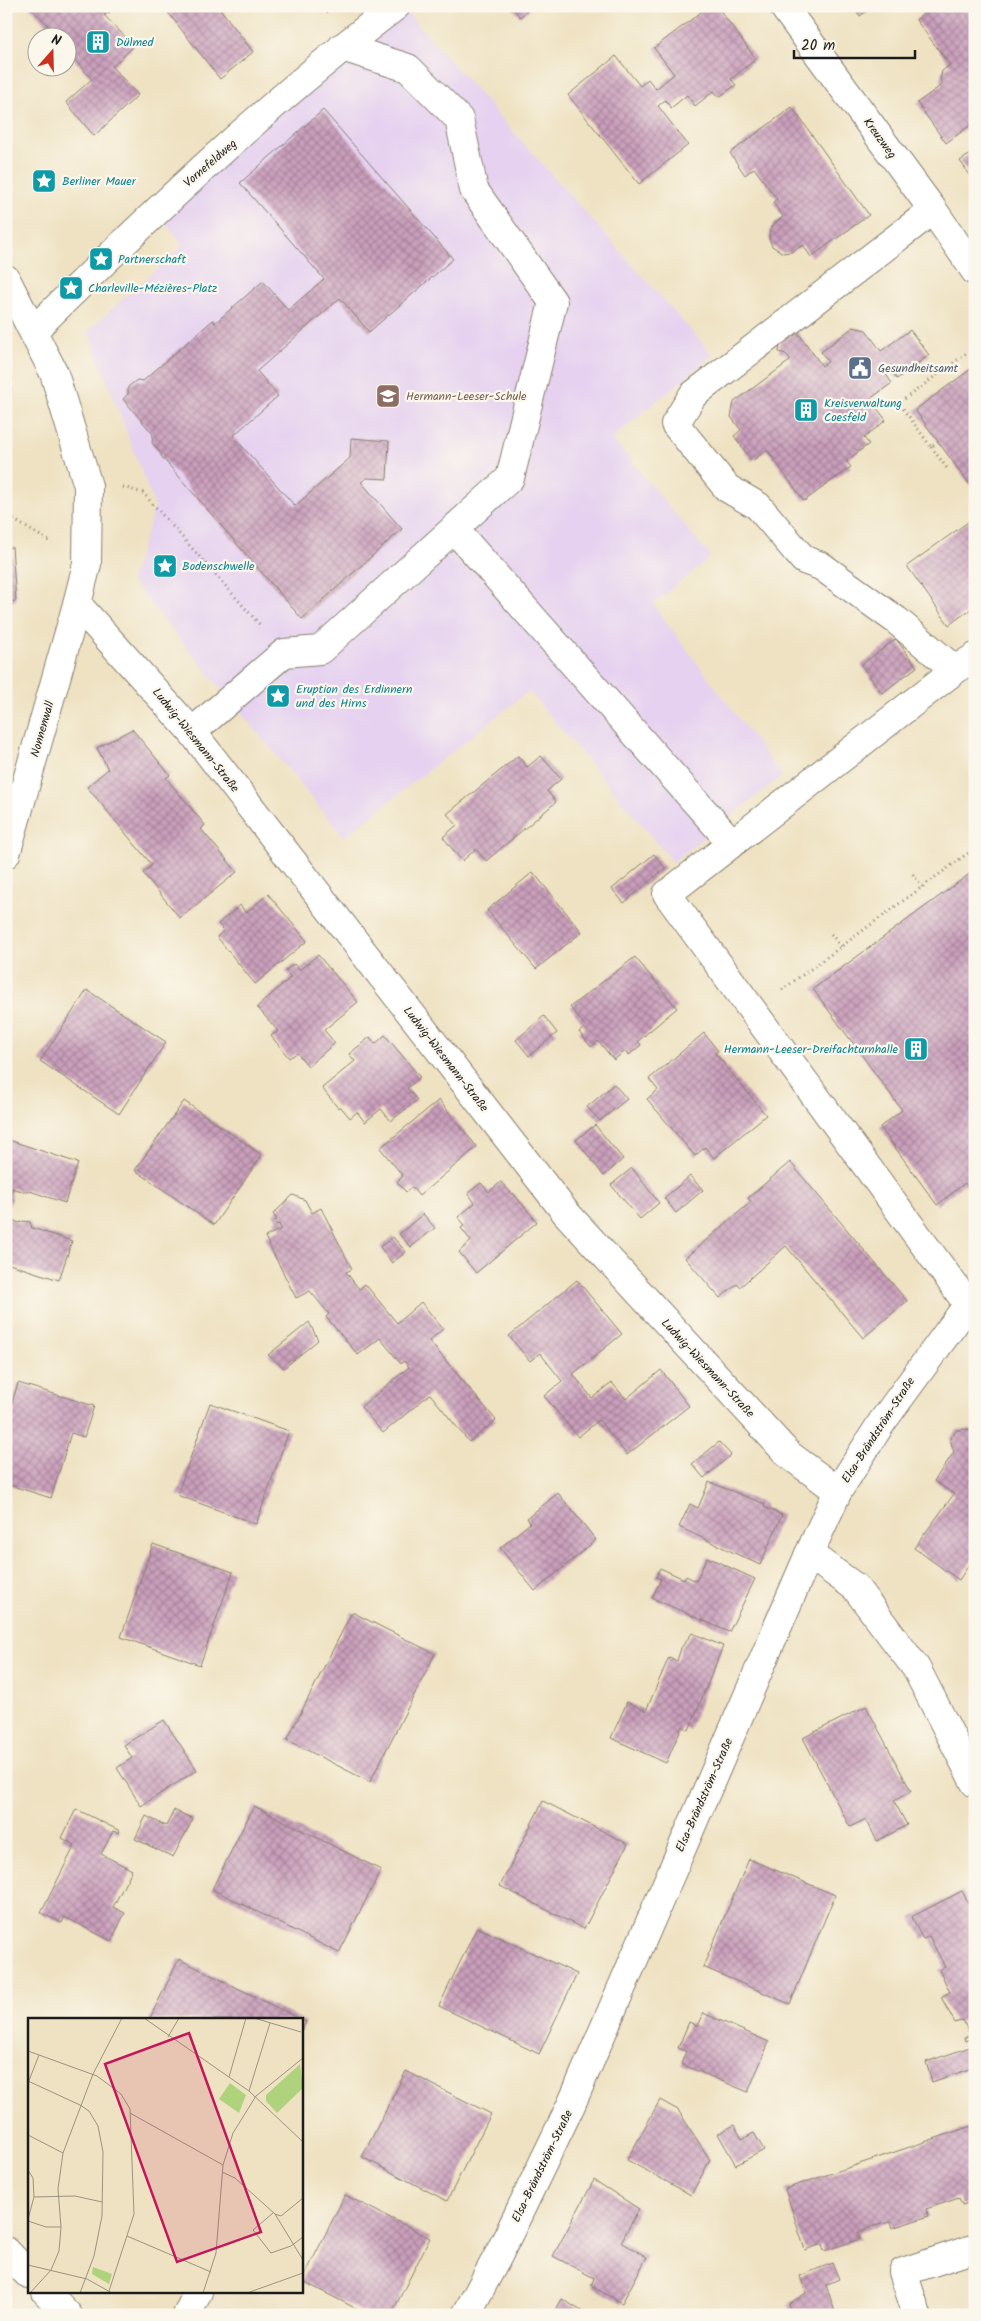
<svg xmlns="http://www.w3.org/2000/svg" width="981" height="2321" viewBox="0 0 981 2321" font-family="Kalam,sans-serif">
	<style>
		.built { fill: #e6d2f0 }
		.building { fill: url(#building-cross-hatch) }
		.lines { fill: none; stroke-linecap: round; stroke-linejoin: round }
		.minor-casing { stroke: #867f6f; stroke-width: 30 }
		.path { stroke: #867f6f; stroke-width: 3; stroke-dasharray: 1 4; stroke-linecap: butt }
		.minor { stroke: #fff; stroke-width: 28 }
		.labels { text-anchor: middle; stroke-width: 4.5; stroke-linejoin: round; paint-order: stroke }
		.culture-label { font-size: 12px; fill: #0d838f; stroke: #fbf7ec; text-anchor: start }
		.street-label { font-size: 12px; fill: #1c1c1c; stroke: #fbf7ec }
		.service-label { font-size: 12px; fill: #4e5e75; stroke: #fbf7ec; text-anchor: start }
		.education-label { font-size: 12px; fill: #785e54; stroke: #fbf7ec; text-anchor: start }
		.inset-road { fill: none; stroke: #9b9380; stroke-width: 1 }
		.view { fill: #c2185b; fill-opacity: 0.15; stroke: #c2185b; stroke-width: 2.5 }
		.inset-edge { fill: none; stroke: #1c1c1c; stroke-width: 2.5 }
	</style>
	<defs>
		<pattern id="building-cross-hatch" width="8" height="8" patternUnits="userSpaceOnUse" patternTransform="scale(1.25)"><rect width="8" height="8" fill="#ca9fbc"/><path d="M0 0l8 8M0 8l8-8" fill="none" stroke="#a38198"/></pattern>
	</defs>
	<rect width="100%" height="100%" fill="#fbf7ec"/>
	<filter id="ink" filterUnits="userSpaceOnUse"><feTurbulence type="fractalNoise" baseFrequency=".02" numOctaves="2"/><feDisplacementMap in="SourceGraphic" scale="10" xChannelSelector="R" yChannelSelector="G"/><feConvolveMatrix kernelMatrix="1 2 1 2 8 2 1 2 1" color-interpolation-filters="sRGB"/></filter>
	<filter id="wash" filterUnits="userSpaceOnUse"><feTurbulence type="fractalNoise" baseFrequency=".0096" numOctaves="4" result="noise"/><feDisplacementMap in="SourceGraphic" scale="20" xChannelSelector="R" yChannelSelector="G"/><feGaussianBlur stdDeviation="1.12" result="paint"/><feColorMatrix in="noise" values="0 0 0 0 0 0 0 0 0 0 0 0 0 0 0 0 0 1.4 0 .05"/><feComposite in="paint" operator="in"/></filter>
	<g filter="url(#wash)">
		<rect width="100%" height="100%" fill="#efe2c2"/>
		<path class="built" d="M401,6L713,355L612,438L711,557L653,604L782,776L673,862L529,691L344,837L131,580L155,507L88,331L183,245L155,211Z"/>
		<g id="blocks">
			<g class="building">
				<path d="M29,6H113L110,12L104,15L134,46L112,67L138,95L94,136L66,102L92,79L68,53V38H53L46,31L50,28Z"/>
				<path d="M163,6H218L253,52L220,79Z"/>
				<path d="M321,6H335L326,13Z"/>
				<path d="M511,6H533L520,17Z"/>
				<path d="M709,6H717L756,59L731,79L736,85L719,97L714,91L695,106L687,95L671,108L665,100L658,106L688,145L639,184L568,95L616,56L640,86L648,79L656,89L674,74L654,48Z"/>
				<path d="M853,6H874L860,16Z"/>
				<path d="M932,6H968L975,15V122L946,143L917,103L943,84L940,80L942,71L950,65L916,20Z"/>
				<path d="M792,107L869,215L811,257L803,245L791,252L783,253L772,246L769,238L770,230L775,223L783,217L773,202L777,199L754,168L745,175L730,153Z"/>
				<path d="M323,110L453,259L369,332L340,298L257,371L278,396L233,436L295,506L350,458L351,438L389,441L387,479L367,478L361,482L402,529L302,619L161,456V454L152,443L153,434L123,399L128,394V387L137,380L143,381L213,320L215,323L263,281L288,310L324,279L240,183Z"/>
				<path d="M975,151V182L960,161Z"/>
				<path d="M853,327L866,330L881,351L910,330L929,355L897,379L889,368L884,372L892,383L870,399L886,420L864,438L869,444L846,461L851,467L804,501L767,450L752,461L734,436L741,430L731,417L734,402L791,360L786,354L779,352L780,343L797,331L822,366L828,362L821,352Z"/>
				<path d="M975,366V492L915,410Z"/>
				<path d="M6,377H12L10,407H6Z"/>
				<path d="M975,517V606L949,625L907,566Z"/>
				<path d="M12,547L16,601L6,602V548Z"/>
				<path d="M896,639L917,667L882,693L861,665Z"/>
				<path d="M132,729L170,775L166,778L205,825L201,829L237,872L180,918L143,873L152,865L87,787L108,769L97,748Z"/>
				<path d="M518,756L527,767L541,756L561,779L547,791L556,802L486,861L476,849L462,861L443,837L457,825L447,814Z"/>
				<path d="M654,854L665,868L624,903L612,889Z"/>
				<path d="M975,870V1185L969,1189L965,1183L937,1205L880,1127L902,1110L813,989Z"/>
				<path d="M533,872L582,932L536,969L487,910Z"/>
				<path d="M268,894L307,941L255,984L217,937L224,930L218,924L240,905L246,913Z"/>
				<path d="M318,955L358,1002L324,1030L335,1043L308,1066L297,1053L289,1058L271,1036L278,1031L257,1007L291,977L285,971L294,964L299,970Z"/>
				<path d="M635,957L677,1008L638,1041L641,1045L629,1055L625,1051L614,1060L598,1041L591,1047L579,1032L586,1027L570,1007Z"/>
				<path d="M87,990L166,1042L119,1114L40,1061Z"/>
				<path d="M544,1016L557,1033L529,1056L516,1040Z"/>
				<path d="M704,1033L718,1051L715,1053L766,1115L714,1158L705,1147L695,1156L647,1099L658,1090L649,1079Z"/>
				<path d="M385,1035L420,1077L407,1088L417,1100L391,1121L381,1109L365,1122L357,1112L350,1118L340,1106L338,1108L322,1088L355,1061L349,1054L370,1037L375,1044Z"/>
				<path d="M614,1084L627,1099L600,1121L587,1107Z"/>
				<path d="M439,1100L477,1147L419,1196L412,1187L406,1192L397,1182L403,1176L380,1148Z"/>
				<path d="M184,1101L262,1155L214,1225L135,1170Z"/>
				<path d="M595,1125L623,1159L604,1176L576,1140Z"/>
				<path d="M6,1139L78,1163L65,1203L27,1190L26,1192L11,1188L12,1199L6,1211Z"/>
				<path d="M790,1162L907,1301L863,1338L786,1246L740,1287L737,1284L720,1298L685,1258L751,1202L748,1198Z"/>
				<path d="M632,1168L659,1203L640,1219L611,1185Z"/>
				<path d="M690,1176L703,1190L676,1213L664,1198Z"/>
				<path d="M501,1182L512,1194L513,1193L537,1222L476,1273L459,1252L471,1241L461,1228L465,1225L458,1217L475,1203L468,1193L481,1183L489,1192Z"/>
				<path d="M293,1195L305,1200L312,1213L321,1208L352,1269L346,1272L359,1289L365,1284L397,1323L421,1302L443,1329L429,1341L496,1420L469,1442L430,1394L383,1433L361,1407L409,1367L404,1361L401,1364L380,1338L358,1355L326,1317L329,1314L310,1291L296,1298L265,1237L281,1229L279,1224L276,1225L274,1221L277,1220L273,1214Z"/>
				<path d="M423,1214L435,1228L411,1247L399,1234Z"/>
				<path d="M6,1217L19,1223L24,1221L30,1222L32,1228L72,1241L59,1280L6,1263Z"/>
				<path d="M393,1237L406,1252L392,1263L380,1247Z"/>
				<path d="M577,1280L622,1334L573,1374L592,1398L612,1383L626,1399L661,1370L689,1406L627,1455L599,1420L578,1437L544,1396L562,1381L540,1353L530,1361L509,1336Z"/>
				<path d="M309,1322L318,1340L284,1368L268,1355Z"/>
				<path d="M18,1383L94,1406L84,1437L71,1433L51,1498L6,1484V1422Z"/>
				<path d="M210,1403L289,1431L256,1524L177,1495Z"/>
				<path d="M970,1429L975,1433V1562L972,1560L959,1580L914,1548L954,1494L934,1481L954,1452L950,1439L957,1430Z"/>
				<path d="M719,1442L731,1455L704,1478L692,1464Z"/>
				<path d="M709,1482L765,1504L764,1507L782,1515L760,1565L679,1527L690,1504L698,1508Z"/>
				<path d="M558,1493L596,1540L535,1591L500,1548L530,1523L527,1518Z"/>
				<path d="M153,1544L233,1572L200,1665L121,1637Z"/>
				<path d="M707,1557L755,1579L729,1632L652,1598L661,1579L656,1577L660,1568L684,1579L686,1576L696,1581Z"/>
				<path d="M352,1612L435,1654L370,1782L287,1740Z"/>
				<path d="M692,1633L723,1646L689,1730L682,1726L666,1763L611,1738L627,1702L646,1711L669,1657L677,1661L681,1648Z"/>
				<path d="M866,1706L911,1791L894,1801L907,1825L877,1841L866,1819L850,1827L803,1738Z"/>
				<path d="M164,1720L197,1770L141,1806L117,1768L132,1758L124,1745Z"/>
				<path d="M543,1801L628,1844L584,1929L500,1886Z"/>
				<path d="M254,1806L381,1870L339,1953L212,1889Z"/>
				<path d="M76,1809L120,1831L118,1833L113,1831L101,1854L132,1870L113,1907L125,1913L111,1941L65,1917L62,1923L41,1913L75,1845L62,1838Z"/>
				<path d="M174,1810L193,1819L173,1857L135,1839L146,1816L166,1826Z"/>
				<path d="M749,1859L835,1895L790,2004L703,1967Z"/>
				<path d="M962,1891L975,1915V2036L965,2041L964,2038L970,2035L963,2020L955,2023L941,1997L950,1992L939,1970L945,1967L929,1936L923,1939L911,1917Z"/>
				<path d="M477,1927L577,1974L539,2054L439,2006Z"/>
				<path d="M179,1959L306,2022L301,2031V2020H149Z"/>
				<path d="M703,2013L769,2042L748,2092L681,2064L686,2051L678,2048L689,2022L697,2026Z"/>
				<path d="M970,2047L975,2057V2067L932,2082L926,2062Z"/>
				<path d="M406,2071L491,2114L447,2201L362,2157Z"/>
				<path d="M660,2100L678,2110L710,2160L691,2195L627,2160Z"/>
				<path d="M734,2125L742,2139L754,2133L764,2150L736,2165L718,2134Z"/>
				<path d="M975,2125V2201L962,2205L959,2198L926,2209L929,2216L892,2228L890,2222L874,2226L858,2232L860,2239L824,2251L822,2244L805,2250L785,2189Z"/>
				<path d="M594,2180L639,2209L621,2242L647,2257L622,2303L591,2286L594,2278L553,2256Z"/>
				<path d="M345,2195L430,2238L391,2315H369L302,2281Z"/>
				<path d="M832,2263L839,2279L826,2285L836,2315H792L789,2304L806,2293L800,2276Z"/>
				<path d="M562,2299L588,2315H553Z"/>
			</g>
		</g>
	</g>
	<g filter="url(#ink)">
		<use href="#blocks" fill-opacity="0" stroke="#867f6f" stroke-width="1"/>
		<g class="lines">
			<defs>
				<g id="minor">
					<path d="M783,6L933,210L975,271"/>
					<path d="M933,210L693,395L675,424L727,488L758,506L804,560L821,566L896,620L955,670L975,657"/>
					<path d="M6,279L54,373L88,486L87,564L77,604L6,854"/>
					<path d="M34,330C149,217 266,104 396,6"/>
					<path d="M455,530L732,843"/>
					<path d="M77,604L192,732L566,1213L788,1454L838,1491"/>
					<path d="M955,670L667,894L967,1303"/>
					<path d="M192,732L284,653L320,650L510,478L553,302L474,190L459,119L408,68L342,47"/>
					<path d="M809,1554L855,1587L916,1668L975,1783"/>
					<path d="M6,2251L29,2275"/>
					<path d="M46,2292L68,2315"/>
					<path d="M187,2315L198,2292"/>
					<path d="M466,2315L499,2254L571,2105L809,1554L838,1491L882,1422L975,1295"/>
					<path d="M917,2315L903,2272L975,2248"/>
				</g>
			</defs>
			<use href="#minor" class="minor-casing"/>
			<g class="path">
				<path d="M938,442L931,447L899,403L975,347"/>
				<path d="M931,447L949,471"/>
				<path d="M123,487L143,493L261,626"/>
				<path d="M6,507L11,518L52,543"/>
				<path d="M971,831L975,837"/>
				<path d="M913,874L922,887"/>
				<path d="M831,934L841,947"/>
				<path d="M782,990L975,848"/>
			</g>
			<use href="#minor" class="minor"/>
		</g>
	</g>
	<defs>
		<symbol id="building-square" viewBox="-11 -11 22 22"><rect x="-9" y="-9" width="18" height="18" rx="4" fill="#0f9aa8" stroke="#fbf7ec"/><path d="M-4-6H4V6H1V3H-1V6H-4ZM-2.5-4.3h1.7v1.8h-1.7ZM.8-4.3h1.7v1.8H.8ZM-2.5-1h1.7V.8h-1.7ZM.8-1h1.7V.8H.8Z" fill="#fff"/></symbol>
		<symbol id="sight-square" viewBox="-11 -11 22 22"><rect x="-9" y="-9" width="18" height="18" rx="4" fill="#0f9aa8" stroke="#fbf7ec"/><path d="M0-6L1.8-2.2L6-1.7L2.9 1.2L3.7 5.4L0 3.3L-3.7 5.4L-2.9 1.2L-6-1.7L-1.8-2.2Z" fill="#fff"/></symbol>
		<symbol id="civic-square" viewBox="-11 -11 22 22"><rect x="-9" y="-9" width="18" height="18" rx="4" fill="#5c6f8a" stroke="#fbf7ec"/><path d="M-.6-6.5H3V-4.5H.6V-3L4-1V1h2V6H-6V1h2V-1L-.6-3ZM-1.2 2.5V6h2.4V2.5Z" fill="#fff"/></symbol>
		<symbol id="school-square" viewBox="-11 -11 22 22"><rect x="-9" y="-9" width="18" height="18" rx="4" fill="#8d6e63" stroke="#fbf7ec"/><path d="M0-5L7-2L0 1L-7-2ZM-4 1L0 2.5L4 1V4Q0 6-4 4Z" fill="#fff"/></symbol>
	</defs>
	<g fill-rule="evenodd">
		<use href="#building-square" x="84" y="28" width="28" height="28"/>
		<use href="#sight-square" x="30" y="167" width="28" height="28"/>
		<use href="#sight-square" x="87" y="245" width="28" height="28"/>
		<use href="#sight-square" x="57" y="274" width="28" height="28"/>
		<use href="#civic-square" x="846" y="354" width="28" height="28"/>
		<use href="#school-square" x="374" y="382" width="28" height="28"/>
		<use href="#building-square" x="792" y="396" width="28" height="28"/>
		<use href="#sight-square" x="151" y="552" width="28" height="28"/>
		<use href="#sight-square" x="264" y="682" width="28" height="28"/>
		<use href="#building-square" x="902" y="1035" width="28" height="28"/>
	</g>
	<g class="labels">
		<g class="culture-label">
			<text x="116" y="46">Dülmed</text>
			<text x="62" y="185">Berliner Mauer</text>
			<text x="118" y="263">Partnerschaft</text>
			<text x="88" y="292">Charleville-Mézières-Platz</text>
			<text x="824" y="407">Kreisverwaltung<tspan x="824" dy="14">Coesfeld</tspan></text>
			<text x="182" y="570">Bodenschwelle</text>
			<text x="296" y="693">Eruption des Erdinnern<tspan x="296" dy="14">und des Hirns</tspan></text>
			<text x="898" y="1053" text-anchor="end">Hermann-Leeser-Dreifachturnhalle</text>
		</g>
		<g class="street-label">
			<text transform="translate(880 138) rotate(54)" y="4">Kreuzweg</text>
			<text transform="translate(210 163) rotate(-41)" y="4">Vornefeldweg</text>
			<text transform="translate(42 729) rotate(-74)" y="4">Nonnenwall</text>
			<text transform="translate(196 740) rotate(51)" y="4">Ludwig-Wiesmann-Straße</text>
			<text transform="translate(446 1059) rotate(52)" y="4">Ludwig-Wiesmann-Straße</text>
			<text transform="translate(708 1368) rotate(47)" y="4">Ludwig-Wiesmann-Straße</text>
			<text transform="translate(878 1430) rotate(-57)" y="4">Elsa-Brändström-Straße</text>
			<text transform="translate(704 1795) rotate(-66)" y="4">Elsa-Brändström-Straße</text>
			<text transform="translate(542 2166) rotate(-64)" y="4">Elsa-Brändström-Straße</text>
		</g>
		<g class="service-label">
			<text x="878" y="372">Gesundheitsamt</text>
		</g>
		<g class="education-label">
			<text x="406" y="400">Hermann-Leeser-Schule</text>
		</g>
	</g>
	<g transform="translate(28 2018)">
		<rect width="275" height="275" fill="#efe2c2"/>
		<path d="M272,46L275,70L249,95L238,83V77ZM202,65L218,77L211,95L191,81ZM65,249L84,256L81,266L64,256Z" fill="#afd37c"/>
		<path class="inset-road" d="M116,0L221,73L275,124M226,0L273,14M140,19L151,0M0,33L69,58L93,76L102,91L106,196L81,273M201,59L218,0M0,63L52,87L61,93L70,108L75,134L74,198L66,238L52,275M0,65L11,37M221,73L242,5M102,95L195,147M0,117L35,135M0,152L5,160L6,179M194,154L207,160L247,196L275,242M6,179L47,178L74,184M245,195L225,212L243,235L263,228L275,219M247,196L253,198L275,180M0,201L6,179M0,203L18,209H33M99,218L183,254M0,247L59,261L84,275M2,275L23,252L31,233L33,209L30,171L35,135L65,56L94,0M175,275L188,235L195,147L205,115L228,78L275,40M219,275L275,255"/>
		<path class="view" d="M161,15L233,214L149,244L77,46Z"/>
		<rect width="275" height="275" class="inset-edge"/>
	</g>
	<rect width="981" height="2321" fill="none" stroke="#fbf7ec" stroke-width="25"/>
	<g transform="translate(52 52) rotate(20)"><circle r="24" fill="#fbf7ec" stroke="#a29f99"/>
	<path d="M0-4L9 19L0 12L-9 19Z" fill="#c8321e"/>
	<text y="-8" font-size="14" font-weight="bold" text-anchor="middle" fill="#1c1c1c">N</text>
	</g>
	<path d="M794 50v8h121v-8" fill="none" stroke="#1c1c1c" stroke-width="2.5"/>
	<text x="801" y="50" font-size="15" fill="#1c1c1c" stroke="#fbf7ec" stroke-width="4" paint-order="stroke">20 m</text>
</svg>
